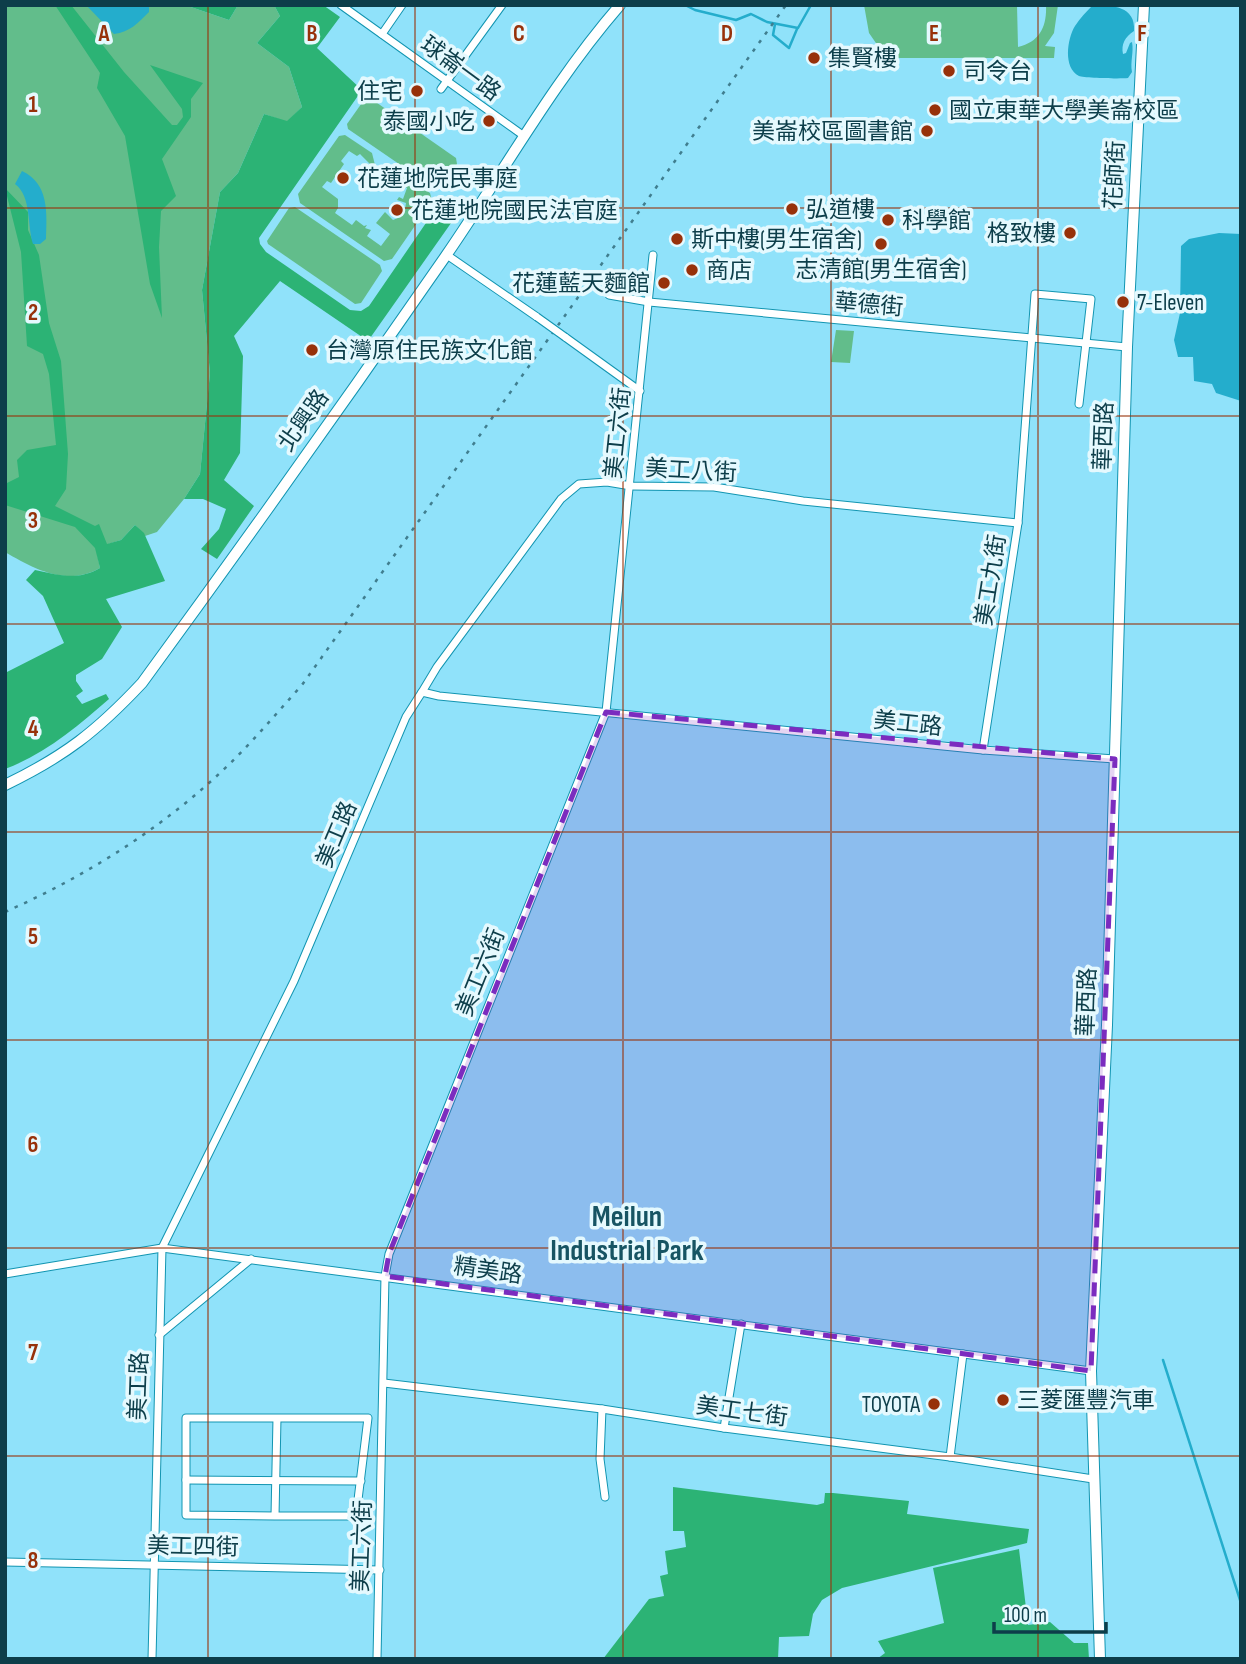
<svg xmlns="http://www.w3.org/2000/svg" width="1246" height="1664" viewBox="0 0 1246 1664" font-family="'Sofia Sans Condensed','Noto Sans TC',sans-serif">
	<style>
		.green { fill: #62bd8b }
		.forest { fill: #2cb375 }
		.water { fill: #24adcc }
		.lines { fill: none; stroke-linecap: round; stroke-linejoin: round }
		.stream { stroke: #24adcc; stroke-width: 2.5 }
		.street-casing { stroke: #1295b1; stroke-width: 9 }
		.secondary-casing { stroke: #1295b1; stroke-width: 12 }
		.street { stroke: #fff; stroke-width: 7 }
		.secondary { stroke: #fff; stroke-width: 10 }
		.rail { stroke: #407e8f; stroke-width: 2.5; stroke-dasharray: 3.5 7; stroke-linecap: butt }
		.street-bridge-casing { stroke: #1295b1; stroke-width: 9; stroke-linecap: butt }
		.street-bridge { stroke: #fff; stroke-width: 7 }
		.marked { fill: #7b2cbf; fill-opacity: 0.2; stroke: #7b2cbf; stroke-width: 5; stroke-dasharray: 14 9; stroke-linejoin: round }
		.grid { fill: none; stroke: #97310a; stroke-width: 2; stroke-opacity: 0.55 }
		.poi-dot { fill: #97310a; stroke: #e5f9fe; stroke-width: 2.5 }
		.labels { text-anchor: middle; stroke-width: 7; stroke-linejoin: round; paint-order: stroke }
		.poi-label { font-size: 23px; fill: #0d3e4a; stroke: #e5f9fe; text-anchor: start }
		.street-label { font-size: 23px; fill: #0d3e4a; stroke: #e5f9fe }
		.district-label { font-size: 30px; font-weight: bold; fill: #175463; stroke: #e5f9fe }
		.grid-label { font-size: 23px; text-anchor: middle; font-weight: bold; fill: #97310a; stroke: #e5f9fe; stroke-width: 7; stroke-linejoin: round; paint-order: stroke }
	</style>
	<rect width="100%" height="100%" fill="#90e2fa"/>
	<g class="green">
		<path d="M5,5H185L229,20L238,5H274L280,16L257,43L289,67L302,107L287,122L264,114L238,173L220,192L202,290L210,373L200,474L184,499L157,532L145,536L135,525L121,540L96,548L100,568C67,587 34,569 5,552Z"/>
		<path d="M864,5H1017L1018,47C1040,42 1047,26 1046,5H1058L1054,33L1045,46L1055,47L1054,58H868V46H878L869,33Z"/>
		<path d="M370,98L456,158L457,164L442,187L434,188L348,129L347,124L364,100Z"/>
		<path d="M345,135L372,153L375,165L373,167L360,154L357,156L349,151L341,161L344,164L331,183L327,181L322,187L338,199V208L335,213L352,225L356,220L364,226L367,225L365,228L371,230L367,236L381,246L390,234L376,223L385,212L393,220C402,217 405,212 406,203L397,200L399,197L403,199L407,188L398,182L396,184L390,180L392,177L404,175L430,193L432,201L392,259L384,261L300,203L298,194L339,136Z"/>
		<path d="M295,207L380,265L382,271L361,303L355,304L268,244L267,241L289,208Z"/>
		<path d="M836,330L854,331L850,363L831,362Z"/>
	</g>
	<g class="forest">
		<path d="M55,5H71L124,72L172,125H177L183,117L182,109L150,65L203,83L191,99V117L162,159L176,196L161,211L159,247L162,318L150,284L125,136L97,88L100,73Z"/>
		<path d="M185,5H238L229,20Z"/>
		<path d="M274,5H323L340,17L317,48L362,90L259,238L260,244L266,252L350,310L361,311L369,306L439,204L456,216L368,341L280,281L234,336L243,356L240,453L224,480L254,506L217,559L201,549L219,529L226,509L203,499H184L200,474L210,373L202,290L220,192L238,173L264,114L287,121L302,107L289,67L257,43L280,16Z"/>
		<path d="M5,188L28,212V230L39,255L49,323L61,361L68,454L66,489L55,506L95,526L99,524L107,544L121,540L135,525L144,533L165,581L106,599L122,627L102,659L76,675V681L83,691L76,696L82,704L106,694L109,699C77,727 45,754 5,769V673L64,643L43,596L26,580L35,570C58,575 78,581 100,568L95,548L75,527L5,505V484L19,477L17,460L27,450L56,445L49,374L43,354L27,346L21,252Z"/>
		<path d="M673,1487L817,1505L824,1503L825,1493H833L909,1501L907,1514L1029,1529L1027,1543L842,1588L822,1600L813,1614L809,1636L779,1637L778,1659H603L649,1599L664,1596L660,1576L668,1574L665,1551L686,1547L684,1531H673Z"/>
		<path d="M1019,1549L1028,1625L1050,1622L1074,1643H1088L1089,1659H877L885,1653L878,1641L944,1623L933,1568Z"/>
	</g>
	<g class="water">
		<path d="M86,5H149V12C138,23 130,32 114,34Z"/>
		<path d="M1093,5C1112,5 1136,6 1134,31C1125,37 1121,44 1123,54L1126,53L1130,43L1132,42C1134,52 1130,62 1132,72L1128,78C1120,79 1084,78 1079,76C1063,68 1067,39 1075,26C1080,18 1087,11 1093,5Z"/>
		<path d="M22,171C49,184 47,212 46,239L40,244H33C27,226 32,197 15,184Z"/>
		<path d="M1219,233L1241,234V401L1216,393L1212,384L1194,381L1193,357H1178L1174,340L1180,313L1181,246L1189,239Z"/>
	</g>
	<g class="lines">
		<g class="stream">
			<path d="M685,5L695,10L736,20L751,14L767,22L798,28L811,5"/>
			<path d="M775,24L773,35L789,48L797,29"/>
			<path d="M1163,1360L1241,1603"/>
		</g>
		<defs>
			<g id="street">
				<path d="M341,5L524,136"/>
				<path d="M382,34L402,5"/>
				<path d="M441,89L502,5"/>
				<path d="M447,255L537,317"/>
				<path d="M609,295L649,302L1127,347"/>
				<path d="M565,337L640,391"/>
				<path d="M422,692L437,667L561,499L579,484L607,482L631,486L714,487L803,501L1018,523"/>
				<path d="M983,750L1018,523L1035,294L1091,299L1079,404"/>
				<path d="M5,1274L162,1248L1091,1371"/>
				<path d="M159,1335L251,1259"/>
				<path d="M384,1383L602,1409L724,1428L950,1457L1093,1479"/>
				<path d="M602,1409L600,1459L605,1497"/>
				<path d="M724,1428L741,1324"/>
				<path d="M950,1457L963,1354"/>
				<path d="M186,1480L361,1481"/>
				<path d="M275,1516H356L368,1418H186V1515L275,1516L277,1418"/>
				<path d="M5,1562L380,1570"/>
				<path d="M152,1659L162,1248L294,981L406,717L422,692L439,696L983,750L1115,759"/>
				<path d="M377,1659L385,1276L389,1254L606,712L653,255"/>
			</g>
			<g id="secondary">
				<path d="M5,785C65,756 97,731 142,683C245,542 346,400 445,257C503,173 553,82 620,5"/>
				<path d="M1100,1659L1091,1371L1107,1025L1127,347L1144,5"/>
			</g>
		</defs>
		<use href="#street" class="street-casing"/>
		<use href="#secondary" class="secondary-casing"/>
		<use href="#street" class="street"/>
		<use href="#secondary" class="secondary"/>
		<path class="rail" d="M5,912C84,877 158,831 221,772C250,745 275,715 302,685L786,5"/>
		<defs>
			<path id="street-bridge" d="M537,317L565,337"/>
		</defs>
		<use href="#street-bridge" class="street-bridge-casing"/>
		<use href="#street-bridge" class="street-bridge"/>
	</g>
	<path class="marked" d="M606,712L1115,759L1091,1371L385,1276L389,1254Z"/>
	<path class="grid" d="M208,5V1659M415,5V1659M623,5V1659M831,5V1659M1038,5V1659M5,208H1241M5,416H1241M5,624H1241M5,832H1241M5,1040H1241M5,1248H1241M5,1456H1241"/>
	<g class="poi-dot">
		<circle cx="814" cy="58" r="7"/>
		<circle cx="949" cy="71" r="7"/>
		<circle cx="417" cy="91" r="7"/>
		<circle cx="935" cy="110" r="7"/>
		<circle cx="489" cy="121" r="7"/>
		<circle cx="927" cy="131" r="7"/>
		<circle cx="343" cy="178" r="7"/>
		<circle cx="792" cy="209" r="7"/>
		<circle cx="397" cy="210" r="7"/>
		<circle cx="888" cy="220" r="7"/>
		<circle cx="1070" cy="233" r="7"/>
		<circle cx="677" cy="239" r="7"/>
		<circle cx="881" cy="244" r="7"/>
		<circle cx="692" cy="270" r="7"/>
		<circle cx="664" cy="283" r="7"/>
		<circle cx="1123" cy="302" r="7"/>
		<circle cx="312" cy="350" r="7"/>
		<circle cx="1003" cy="1400" r="7"/>
		<circle cx="934" cy="1404" r="7"/>
	</g>
	<g class="labels">
		<g class="poi-label">
			<text x="828" y="66">集賢樓</text>
			<text x="963" y="79">司令台</text>
			<text x="403" y="99" text-anchor="end">住宅</text>
			<text x="949" y="118">國立東華大學美崙校區</text>
			<text x="475" y="129" text-anchor="end">泰國小吃</text>
			<text x="913" y="139" text-anchor="end">美崙校區圖書館</text>
			<text x="357" y="186">花蓮地院民事庭</text>
			<text x="806" y="217">弘道樓</text>
			<text x="411" y="218">花蓮地院國民法官庭</text>
			<text x="902" y="228">科學館</text>
			<text x="1056" y="241" text-anchor="end">格致樓</text>
			<text x="691" y="247">斯中樓(男生宿舍)</text>
			<text x="881" y="277" text-anchor="middle">志清館(男生宿舍)</text>
			<text x="706" y="278">商店</text>
			<text x="650" y="291" text-anchor="end">花蓮藍天麵館</text>
			<text x="1137" y="310">7-Eleven</text>
			<text x="326" y="358">台灣原住民族文化館</text>
			<text x="1017" y="1408">三菱匯豐汽車</text>
			<text x="920" y="1412" text-anchor="end">TOYOTA</text>
		</g>
		<g class="street-label">
			<text transform="translate(461 68) rotate(36)" y="8">球崙一路</text>
			<text transform="translate(1114 175) rotate(-87)" y="8">花師街</text>
			<text transform="translate(869 304) rotate(5)" y="8">華德街</text>
			<text transform="translate(303 420) rotate(-55)" y="8">北興路</text>
			<text transform="translate(617 433) rotate(-84)" y="8">美工六街</text>
			<text transform="translate(1103 436) rotate(-88)" y="8">華西路</text>
			<text transform="translate(691 470) rotate(3)" y="8">美工八街</text>
			<text transform="translate(990 580) rotate(-81)" y="8">美工九街</text>
			<text transform="translate(908 723) rotate(6)" y="8">美工路</text>
			<text transform="translate(336 834) rotate(-67)" y="8">美工路</text>
			<text transform="translate(480 972) rotate(-68)" y="8">美工六街</text>
			<text transform="translate(1086 1002) rotate(-88)" y="8">華西路</text>
			<text transform="translate(488 1270) rotate(8)" y="8">精美路</text>
			<text transform="translate(138 1386) rotate(-88)" y="8">美工路</text>
			<text transform="translate(742 1411) rotate(8)" y="8">美工七街</text>
			<text transform="translate(193 1546) rotate(1)" y="8">美工四街</text>
			<text transform="translate(361 1546) rotate(-88)" y="8">美工六街</text>
		</g>
		<g class="district-label">
			<text x="627" y="1226">Meilun<tspan x="627" dy="34">Industrial Park</tspan></text>
		</g>
	</g>
	<g class="grid-label">
		<text x="104" y="41">A</text>
		<text x="312" y="41">B</text>
		<text x="519" y="41">C</text>
		<text x="727" y="41">D</text>
		<text x="934" y="41">E</text>
		<text x="1142" y="41">F</text>
		<text x="33" y="112">1</text>
		<text x="33" y="320">2</text>
		<text x="33" y="528">3</text>
		<text x="33" y="736">4</text>
		<text x="33" y="944">5</text>
		<text x="33" y="1152">6</text>
		<text x="33" y="1360">7</text>
		<text x="33" y="1568">8</text>
	</g>
	<rect width="1246" height="1664" fill="none" stroke="#0d3e4a" stroke-width="14"/>
	<path d="M994 1622v10h112v-10" fill="none" stroke="#0d3e4a" stroke-width="3.5"/>
	<text x="1004" y="1622" font-size="21" fill="#0d3e4a" stroke="#e5f9fe" stroke-width="5" paint-order="stroke">100 m</text>
</svg>
